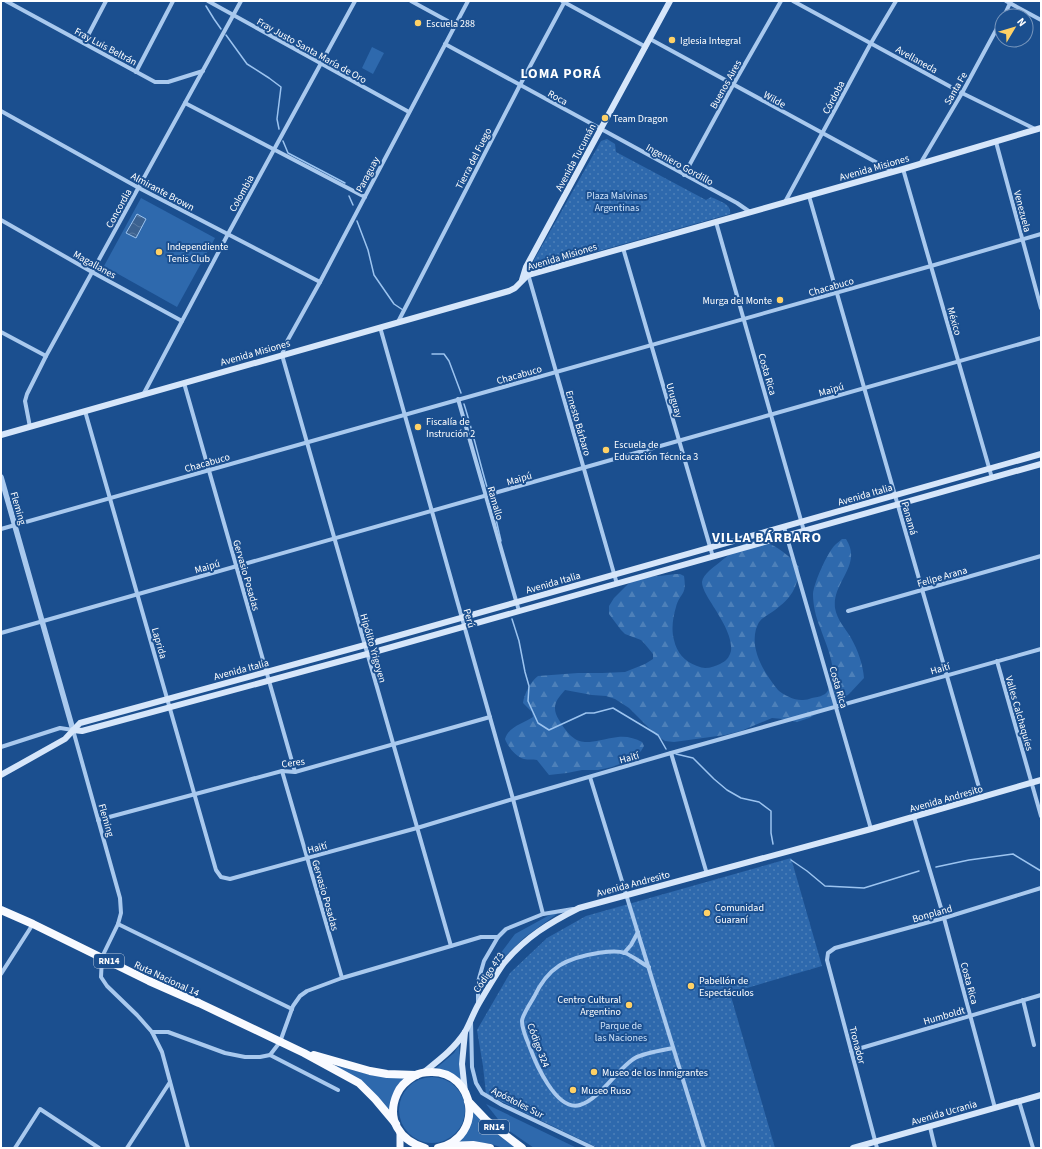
<svg xmlns="http://www.w3.org/2000/svg" width="1042" height="1149" viewBox="0 0 1042 1149" font-family="'Source Sans 3',sans-serif">
	<style>
		.green { fill: #2e69ad }
		.forest { fill: url(#forest-firs) }
		.park { fill: url(#park-dots) }
		.water { fill: url(#water-waves); stroke: #9cc4f0 }
		.lines { fill: none; stroke-linecap: round; stroke-linejoin: round }
		.stream { stroke: #9cc4f0; stroke-width: 1.5 }
		.minor { stroke: #a9c9ee; stroke-width: 4 }
		.tertiary { stroke: #a9c9ee; stroke-width: 5.5 }
		.secondary { stroke: #d6e6fa; stroke-width: 6 }
		.primary { stroke: #f0f6ff; stroke-width: 7 }
		.trunk { stroke: #f8faff; stroke-width: 8 }
		.poi-dot { fill: #ffd166; stroke: #1b4f8f; stroke-width: 1.5 }
		.labels { text-anchor: middle; stroke-width: 4; stroke-linejoin: round; paint-order: stroke }
		.shield { fill: #1b4f8f; stroke: #bbcadd; stroke-width: 1 }
		.shield-label { font-size: 9px; font-weight: bold; fill: #fff }
		.poi-label { font-size: 10px; fill: #fff; stroke: #1b4f8f; text-anchor: start }
		.street-label { font-size: 10px; fill: #fff; stroke: #1b4f8f }
		.park-label { font-size: 10px; fill: #cfe3fa; stroke: #1b4f8f }
		.district-label { font-size: 14px; font-weight: bold; letter-spacing: 1px; fill: #fff; stroke: #1b4f8f }
	</style>
	<defs>
		<pattern id="forest-firs" width="22" height="20" patternUnits="userSpaceOnUse"><rect width="22" height="20" fill="#2e69ad"/><path d="M5 1l3.5 6h-7zM16 11l3.5 6h-7z" fill="#4d80b9"/></pattern>
		<pattern id="park-dots" width="8" height="8" patternUnits="userSpaceOnUse"><rect width="8" height="8" fill="#2e69ad"/><path d="M2 2h.1M6 6h.1" fill="none" stroke="#4d80b9" stroke-width="1.8" stroke-linecap="round"/></pattern>
		<pattern id="water-waves" width="16" height="10" patternUnits="userSpaceOnUse"><rect width="16" height="10" fill="#3c6290"/><path d="M0 5q4-4 8 0t8 0" fill="none" stroke="#597aa1"/></pattern>
	</defs>
	<rect width="100%" height="100%" fill="#1b4f8f"/>
	<g class="green">
		<path d="M372,47L384,53L373,74L362,68Z"/>
		<path d="M141,198L215,238L177,307L104,266Z"/>
		<path d="M557,911V914L525,937L498,963L485,983L494,962L515,934Z"/>
		<path d="M459,1045L462,1081L434,1070L454,1053Z"/>
		<path d="M333,1065L375,1076L407,1077L391,1114L367,1085Z"/>
		<circle cx="432" cy="1110" r="33"/>
		<path d="M486,1104L577,1148H534L505,1128Z"/>
		<path d="M473,1108L495,1133L517,1148H503L488,1143H457Z"/>
	</g>
	<path class="forest" d="M842,539H846C863,565 832,582 835,608C837,620 845,628 851,638C858,650 863,665 864,678L849,694L839,702L809,718L797,722L783,719L772,718L741,731L725,735L674,742L665,741L657,736L629,708L615,699L606,696L592,695L565,690C556,700 551,707 559,720C578,752 588,741 618,737C626,736 635,738 642,742L644,746L641,751L630,760L612,767L598,770H582L567,773L549,775L537,760C533,759 528,760 524,759C516,757 508,747 505,739C508,727 524,723 533,717L532,712L523,703C524,694 531,681 538,676L578,673H602L625,672L645,664L653,659V654L644,643L641,640L625,634L621,630L609,614V606L614,598L627,585L634,579L676,574H680L684,576C687,596 681,591 676,607C673,617 671,629 674,640C677,653 684,661 697,666C700,667 703,668 705,668C711,668 715,666 720,664C726,661 729,658 731,651C733,635 718,614 710,601C707,596 702,588 702,582C703,574 715,566 720,562C729,555 737,547 747,542C765,535 788,554 799,567C798,588 791,598 775,610C770,614 763,617 760,621C758,623 757,627 756,629C750,651 765,674 778,690C783,695 796,701 803,700C806,700 809,699 812,698C815,697 820,697 823,695C826,694 828,691 829,688C839,668 826,646 820,627C816,618 813,605 813,594C814,583 827,553 835,545C837,543 840,541 842,539Z"/>
	<g class="park">
		<path d="M607,139L615,144L616,152L706,200L711,197C719,201 732,204 730,214L542,267L536,266L534,260L601,141Z"/>
		<path d="M791,858L822,966L730,993L775,1148H598L486,1094L483,1066L477,1030L510,973L547,938L586,916Z"/>
	</g>
	<path class="water" d="M137,214L146,219L136,238L126,233Z"/>
	<g class="lines">
		<g class="stream">
			<path d="M206,6L214,19L221,29"/>
			<path d="M226,35L247,64L269,78L281,87L277,119L279,129"/>
			<path d="M283,141L288,153L345,183"/>
			<path d="M349,196L353,205"/>
			<path d="M357,221L368,250L374,275L394,304L403,310"/>
			<path d="M432,354H444L449,361L461,393"/>
			<path d="M464,404C473,432 479,460 487,487"/>
			<path d="M492,502L501,541"/>
			<path d="M512,619L519,641L525,672L529,686L528,701L538,723L549,730L586,713H594L613,708L658,735L666,749"/>
			<path d="M676,754L693,758L714,779L727,790L741,798L759,802L771,811V833L773,844"/>
			<path d="M791,860L807,871L825,886L864,888L919,871"/>
			<path d="M936,867L969,860L1013,854L1041,871"/>
		</g>
		<g class="minor">
			<path d="M6,1L155,82H168L203,71"/>
			<path d="M208,1L409,112"/>
			<path d="M411,1L455,25"/>
			<path d="M562,1L646,47"/>
			<path d="M793,1L962,93L1035,129"/>
			<path d="M1006,1L1041,20"/>
			<path d="M1004,16L1011,1"/>
			<path d="M650,39L894,172"/>
			<path d="M84,43L106,1"/>
			<path d="M445,44L737,203L750,212"/>
			<path d="M136,72L173,1"/>
			<path d="M185,103L365,197"/>
			<path d="M1,111L139,188L320,282"/>
			<path d="M996,142L1041,308"/>
			<path d="M920,164L962,93L1002,19"/>
			<path d="M903,169L992,478"/>
			<path d="M684,175L733,85L781,1"/>
			<path d="M809,196L982,798"/>
			<path d="M785,202L871,43L896,1"/>
			<path d="M1,220L92,272L182,321"/>
			<path d="M716,222L804,531"/>
			<path d="M623,248L713,557"/>
			<path d="M528,274L617,584"/>
			<path d="M398,322L520,85L565,1"/>
			<path d="M380,327L513,799L543,914"/>
			<path d="M1,332L46,356"/>
			<path d="M184,383L295,772"/>
			<path d="M143,395L228,234L355,1"/>
			<path d="M458,399L519,611"/>
			<path d="M85,411L216,870L221,877L230,879L417,828L513,799L671,753L1041,649"/>
			<path d="M30,427L25,401L27,394L46,356L241,1"/>
			<path d="M784,527L871,829"/>
			<path d="M1,529L931,266L1041,234"/>
			<path d="M848,611L1041,556"/>
			<path d="M1,633L1041,338"/>
			<path d="M997,661L1041,816"/>
			<path d="M1,747L60,728L73,730L120,898L121,913L118,924L102,957L101,977L107,986L137,1015L152,1032L162,1052L188,1148"/>
			<path d="M671,753L707,874"/>
			<path d="M282,771L342,978"/>
			<path d="M590,777L704,1148"/>
			<path d="M914,817L944,918L995,1108"/>
			<path d="M98,820L282,771L295,772L490,717"/>
			<path d="M118,924L292,1009"/>
			<path d="M451,946L282,355L285,345L320,282L468,1"/>
			<path d="M624,953L631,945L638,932"/>
			<path d="M649,967C641,963 633,956 625,953C616,950 606,952 598,953C566,958 548,967 534,997C531,1002 522,1016 522,1021C522,1029 526,1038 529,1045C535,1062 556,1112 580,1105C599,1100 618,1068 635,1058C644,1053 663,1050 673,1048"/>
			<path d="M1,974L33,924"/>
			<path d="M1023,1000L1034,1045"/>
			<path d="M478,1004V982L484,961L498,937L506,929L543,914L573,909"/>
			<path d="M471,1021L472,1067L476,1083L482,1093L502,1105L593,1148"/>
			<path d="M152,1032H168L225,1053L245,1057H260L270,1055L338,1090"/>
			<path d="M851,1051L1041,995"/>
			<path d="M270,1055L280,1042L293,1006L300,996L307,991L342,978L451,946L481,937H498"/>
			<path d="M1019,1101L1033,1148"/>
			<path d="M930,1127L935,1148"/>
			<path d="M15,1148L40,1109L99,1148"/>
			<path d="M127,1148L170,1082"/>
			<path d="M877,1148L827,960L828,953L835,948L944,918L1041,888"/>
		</g>
		<path class="tertiary" d="M1,477L73,730"/>
		<g class="secondary">
			<path d="M522,280L526,267L670,1"/>
			<path d="M1,435L509,291L515,288L528,275L903,169L1041,128"/>
			<path d="M73,730L82,731L367,654L1041,464"/>
			<path d="M1,775L65,739L80,723L365,645L1041,454"/>
			<path d="M424,1072C439,1060 454,1049 465,1032C470,1023 473,1014 478,1005C485,993 496,974 504,963C526,937 549,923 579,908L871,829L1041,780"/>
			<path d="M465,1092L462,1064L465,1032"/>
			<path d="M853,1148L1041,1095"/>
		</g>
		<path class="primary" d="M400,1132V1148"/>
		<g class="trunk">
			<path d="M1,910L33,924L149,981L199,1003L304,1053L359,1083L375,1099L396,1124"/>
			<path d="M314,1055L370,1071L387,1074L416,1075"/>
			<path d="M468,1101L487,1121L522,1148"/>
			<path d="M447,1146L473,1145L490,1148"/>
			<path d="M425,1148C399,1140 386,1119 397,1094C400,1086 406,1081 414,1076C419,1073 425,1072 431,1072C475,1071 486,1137 438,1148"/>
		</g>
	</g>
	<g class="poi-dot">
		<circle cx="418" cy="23" r="4"/>
		<circle cx="672" cy="40" r="4"/>
		<circle cx="605" cy="118" r="4"/>
		<circle cx="159" cy="252" r="4"/>
		<circle cx="780" cy="300" r="4"/>
		<circle cx="418" cy="427" r="4"/>
		<circle cx="606" cy="450" r="4"/>
		<circle cx="707" cy="913" r="4"/>
		<circle cx="691" cy="986" r="4"/>
		<circle cx="629" cy="1005" r="4"/>
		<circle cx="594" cy="1072" r="4"/>
		<circle cx="573" cy="1090" r="4"/>
	</g>
	<g class="labels">
		<g class="shield">
			<rect x="94" y="954" width="30" height="14" rx="3"/>
			<rect x="479" y="1120" width="30" height="14" rx="3"/>
		</g>
		<g class="shield-label">
			<text x="109" y="964">RN14</text>
			<text x="494" y="1130">RN14</text>
		</g>
		<g class="poi-label">
			<text x="426" y="27">Escuela 288</text>
			<text x="680" y="44">Iglesia Integral</text>
			<text x="613" y="122">Team Dragon</text>
			<text x="167" y="250">Independiente<tspan x="167" dy="12">Tenis Club</tspan></text>
			<text x="772" y="304" text-anchor="end">Murga del Monte</text>
			<text x="426" y="425">Fiscalía de<tspan x="426" dy="12">Instrución 2</tspan></text>
			<text x="614" y="448">Escuela de<tspan x="614" dy="12">Educación Técnica 3</tspan></text>
			<text x="715" y="911">Comunidad<tspan x="715" dy="12">Guaraní</tspan></text>
			<text x="699" y="984">Pabellón de<tspan x="699" dy="12">Espectáculos</tspan></text>
			<text x="621" y="1003" text-anchor="end">Centro Cultural<tspan x="621" dy="12">Argentino</tspan></text>
			<text x="602" y="1076">Museo de los Inmigrantes</text>
			<text x="581" y="1094">Museo Ruso</text>
		</g>
		<g class="street-label">
			<text transform="translate(106 46) rotate(28)" y="4">Fray Luis Beltrán</text>
			<text transform="translate(312 50) rotate(29)" y="4">Fray Justo Santa María de Oro</text>
			<text transform="translate(917 59) rotate(29)" y="4">Avellaneda</text>
			<text transform="translate(725 84) rotate(-61)" y="4">Buenos Aires</text>
			<text transform="translate(955 88) rotate(-60)" y="4">Santa Fe</text>
			<text transform="translate(558 97) rotate(29)" y="4">Roca</text>
			<text transform="translate(833 97) rotate(-62)" y="4">Córdoba</text>
			<text transform="translate(775 99) rotate(29)" y="4">Wilde</text>
			<text transform="translate(575 157) rotate(-62)" y="4">Avenida Tucumán</text>
			<text transform="translate(473 158) rotate(-63)" y="4">Tierra del Fuego</text>
			<text transform="translate(680 164) rotate(29)" y="4">Ingeniero Gordillo</text>
			<text transform="translate(874 167) rotate(-16)" y="4">Avenida Misiones</text>
			<text transform="translate(367 174) rotate(-62)" y="4">Paraguay</text>
			<text transform="translate(163 191) rotate(28)" y="4">Almirante Brown</text>
			<text transform="translate(241 193) rotate(-61)" y="4">Colombia</text>
			<text transform="translate(118 208) rotate(-61)" y="4">Concordia</text>
			<text transform="translate(1023 211) rotate(75)" y="4">Venezuela</text>
			<text transform="translate(562 256) rotate(-17)" y="4">Avenida Misiones</text>
			<text transform="translate(95 264) rotate(29)" y="4">Magallanes</text>
			<text transform="translate(831 286) rotate(-16)" y="4">Chacabuco</text>
			<text transform="translate(955 321) rotate(74)" y="4">México</text>
			<text transform="translate(255 352) rotate(-16)" y="4">Avenida Misiones</text>
			<text transform="translate(519 374) rotate(-16)" y="4">Chacabuco</text>
			<text transform="translate(768 374) rotate(74)" y="4">Costa Rica</text>
			<text transform="translate(831 389) rotate(-16)" y="4">Maipú</text>
			<text transform="translate(675 400) rotate(74)" y="4">Uruguay</text>
			<text transform="translate(579 423) rotate(74)" y="4">Ernesto Bárbaro</text>
			<text transform="translate(207 462) rotate(-16)" y="4">Chacabuco</text>
			<text transform="translate(519 478) rotate(-16)" y="4">Maipú</text>
			<text transform="translate(865 494) rotate(-16)" y="4">Avenida Italia</text>
			<text transform="translate(496 503) rotate(74)" y="4">Ramallo</text>
			<text transform="translate(19 508) rotate(74)" y="4">Fleming</text>
			<text transform="translate(910 518) rotate(74)" y="4">Panamá</text>
			<text transform="translate(207 566) rotate(-16)" y="4">Maipú</text>
			<text transform="translate(247 575) rotate(74)" y="4">Gervasio Posadas</text>
			<text transform="translate(942 576) rotate(-16)" y="4">Felipe Arana</text>
			<text transform="translate(553 582) rotate(-16)" y="4">Avenida Italia</text>
			<text transform="translate(470 618) rotate(74)" y="4">Perú</text>
			<text transform="translate(160 643) rotate(74)" y="4">Laprida</text>
			<text transform="translate(374 648) rotate(74)" y="4">Hipólito Yrigoyen</text>
			<text transform="translate(940 668) rotate(-16)" y="4">Haití</text>
			<text transform="translate(241 669) rotate(-15)" y="4">Avenida Italia</text>
			<text transform="translate(839 687) rotate(74)" y="4">Costa Rica</text>
			<text transform="translate(1020 713) rotate(74)" y="4">Valles Calchaquíes</text>
			<text transform="translate(629 757) rotate(-16)" y="4">Haití</text>
			<text transform="translate(293 762) rotate(-8)" y="4">Ceres</text>
			<text transform="translate(946 798) rotate(-16)" y="4">Avenida Andresito</text>
			<text transform="translate(107 820) rotate(74)" y="4">Fleming</text>
			<text transform="translate(317 847) rotate(-15)" y="4">Haití</text>
			<text transform="translate(633 883) rotate(-15)" y="4">Avenida Andresito</text>
			<text transform="translate(326 895) rotate(74)" y="4">Gervasio Posadas</text>
			<text transform="translate(932 913) rotate(-16)" y="4">Bonpland</text>
			<text transform="translate(488 972) rotate(-56)" y="4">Código 473</text>
			<text transform="translate(167 978) rotate(25)" y="4">Ruta Nacional 14</text>
			<text transform="translate(970 983) rotate(75)" y="4">Costa Rica</text>
			<text transform="translate(944 1015) rotate(-16)" y="4">Humboldt</text>
			<text transform="translate(539 1045) rotate(69)" y="4">Código 324</text>
			<text transform="translate(858 1045) rotate(75)" y="4">Tronador</text>
			<text transform="translate(518 1102) rotate(27)" y="4">Apóstoles Sur</text>
			<text transform="translate(944 1112) rotate(-16)" y="4">Avenida Ucrania</text>
		</g>
		<g class="park-label">
			<text x="617" y="199">Plaza Malvinas<tspan x="617" dy="12">Argentinas</tspan></text>
			<text x="621" y="1029">Parque de<tspan x="621" dy="12">las Naciones</tspan></text>
		</g>
		<g class="district-label">
			<text x="561" y="78">LOMA PORÁ</text>
			<text x="767" y="542">VILLA BÁRBARO</text>
		</g>
	</g>
	<rect width="1042" height="1149" fill="none" stroke="#ffffff" stroke-width="4"/>
	<g transform="translate(1014 28) rotate(52)"><circle r="19" fill="#1b4f8f" stroke="#7695bc"/>
	<path d="M0-3L7 15L0 10L-7 15Z" fill="#ffd166"/>
	<text y="-6" font-size="11" font-weight="bold" text-anchor="middle" fill="#ffffff">N</text>
	</g>
</svg>
